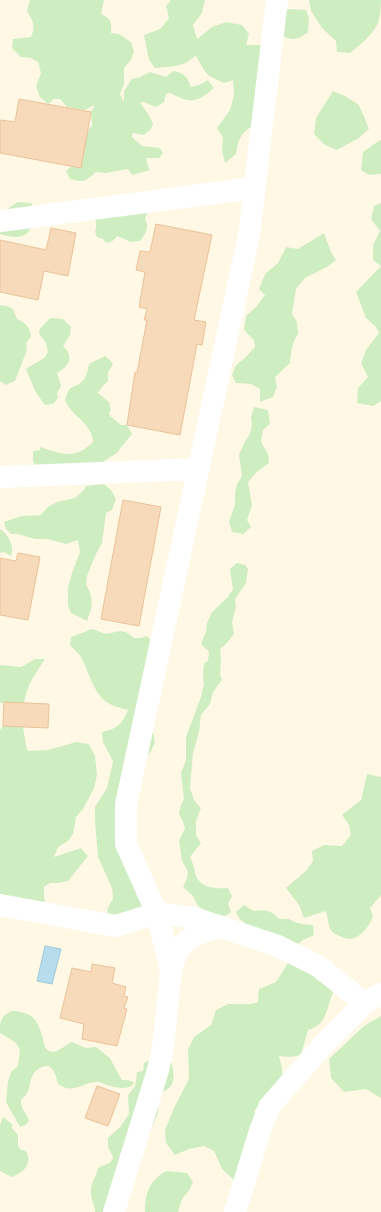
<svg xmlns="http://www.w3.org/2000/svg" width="381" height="1212" viewBox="0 0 381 1212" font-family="'Fira Sans',sans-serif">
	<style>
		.green { fill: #ceeec1 }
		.water { fill: #b7dceb; stroke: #9ccbde }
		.building { fill: #f7dab9; stroke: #ebc298 }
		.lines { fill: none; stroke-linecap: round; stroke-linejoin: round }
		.minor { stroke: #fff; stroke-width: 22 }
	</style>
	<rect width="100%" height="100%" fill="#fff8e5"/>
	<g class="green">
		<path d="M30,0H104L101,14C111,19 112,22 111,33L119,34L131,42L134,51L131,60L124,68V84L120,94L124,102V91L132,79L140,77L150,72L166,77L173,71C184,73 187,76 191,87L199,85L208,80L214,88C196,104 190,103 170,93L166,94L164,102L156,107L143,102L140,103L149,115L153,124L151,129L144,135L133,133L132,137L142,146L160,148L163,153L159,158H146L148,166L150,170L132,175L128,169L106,173L96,172C86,181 84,183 70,179L66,171L69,168L74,166L87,131L92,126L91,112L95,105L84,110L67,107L60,99H54L48,104L40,97L36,86L41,73L38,62L31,58L21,57L12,48L13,39L31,37C36,26 33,21 27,11Z"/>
		<path d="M171,0H205L202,13L193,25L197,39L212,27L226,22L242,25L249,34L246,45H261L263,121C244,129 239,134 236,154L225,163L222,151L223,138L217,128L230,110L234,95L233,80L224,83L209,76L204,70L196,56C191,58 190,61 185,63C178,67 164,67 155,68L149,60L144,35L160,29L169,18L166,6Z"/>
		<path d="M309,0H381C381,6 380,20 377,25C371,36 360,45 350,53L337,52L336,41L322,28L311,11Z"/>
		<path d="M289,9L306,10L309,18L308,32C295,42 292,40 278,34L280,14Z"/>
		<path d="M333,91L345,96L359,105L369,129L359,138L337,150L325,145L314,134L316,118Z"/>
		<path d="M380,140H381V174L369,175L361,170L363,152Z"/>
		<path d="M18,202L31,203C34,208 34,212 33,218C31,240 17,239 0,234V213H2L7,209Z"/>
		<path d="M381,203V401L373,406L357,403L358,388L368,377L361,363L366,350L379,333L376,327L366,318L356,292L381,266L373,260V245L380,231L371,219L374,206Z"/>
		<path d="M150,210L145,218C149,228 147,232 140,241L131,242L117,236C114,241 111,242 106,243L103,239L97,237L95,232C98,225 95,219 92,213Z"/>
		<path d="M324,233L331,252L336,260L327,267L305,278L296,289L292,314L297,322L298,334C292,342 291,353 290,363L275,377L277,387L273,397L260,402V389L251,384L236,383L232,375L236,365L245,358L255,347L254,340L244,330L246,316L256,307L265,295L259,289L265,274L278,263L286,247L298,249Z"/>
		<path d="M0,305C13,307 13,307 17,319C27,324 30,327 31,337L26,343L27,350L15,381L6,385L0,381Z"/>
		<path d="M50,318L63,319L71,327L70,335L63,346C74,357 70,366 57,373L61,386L57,393L58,398L53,404L45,405L35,391L26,369L44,358L48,352L46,343L40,335L39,330Z"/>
		<path d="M105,356L111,361L113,365L108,372V381L102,387L98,393L109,402L111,410L109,413L110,416L121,425H127L132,434L122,446L117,453L101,463L36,467L33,461V451L40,450V447C62,454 75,460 93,442C92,427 81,421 72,411C69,408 67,404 65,400L69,389C84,382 86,380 89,364Z"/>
		<path d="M254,407L268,410L270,424L263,430L261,442L268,454L269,463L257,472L248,482L252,505L247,520L251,527L243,534L232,532L229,522L235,504V493L237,484L242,476L239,455L244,443L250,434L252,424L251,417Z"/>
		<path d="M104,484L111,490L116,499L112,510L106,513L102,543L94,558L87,576L86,584C94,600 93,605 87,621L71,613L68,605V588L72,573L80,552L78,540L66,544L47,539H35L18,534H11L6,529L4,522L21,516L41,515L48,507L57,502L75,498L85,489V486Z"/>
		<path d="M0,529C8,534 15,546 11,556L4,552L0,553Z"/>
		<path d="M237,563L245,565L248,569L246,583L235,599L236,607L232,622L234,634L226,644L220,649L221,659L220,675L222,680L213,692L210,704L201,715L199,732L193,753L190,788L194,800L201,808L196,821V835L201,843L190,857C194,865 194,868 196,876C200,888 217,889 228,888L232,896L228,904L231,912L225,916L209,913L198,906L193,896L183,887L187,878L188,872L182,861L179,841L185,828L183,822L179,814L181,805L184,799L181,773L186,760V737L201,697L204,684L203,675L204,663L208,661L209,652L201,644L206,632L207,623L212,612L228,597L233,589L230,569Z"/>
		<path d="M92,629L106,634L120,631L126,632L134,638H141L147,636L151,641L149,724L153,733L155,742L151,751L145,759L132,813L143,912L110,918L107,910L113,898L112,888L98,857L95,821V807L107,788L113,761L103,742L102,732C117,729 123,723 128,710C121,708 111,706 105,701C93,691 88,670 81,657C78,653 74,649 70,645L71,637Z"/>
		<path d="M35,659H45C35,674 27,685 24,703H0V665L21,667Z"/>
		<path d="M3,726L23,727L26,745L28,751L48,750L76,742L89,744L95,756L97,775L94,788L83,809L76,817L73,834L68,841L58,847L54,857L81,848L88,856L68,881L58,883H50L44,887V896L45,905L0,904V730Z"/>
		<path d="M367,774L381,777V895L370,908L373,917C367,929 357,944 342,937C338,935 333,934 331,930C328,926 328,917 326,911L304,918L299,905L286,888L294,881L306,871L313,861L312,851L324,845L342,846L351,835L349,825L342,815L361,800Z"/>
		<path d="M244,905L254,911C265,909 272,911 279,919H289L294,922L302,924L313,925L314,935L303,940L297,945L247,925L239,918L236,912Z"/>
		<path d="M290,960L325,980L333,993C328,1003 327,1020 317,1026C314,1028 311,1029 308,1030L301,1055L290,1057L279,1056L282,1068V1082L255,1110L254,1120L234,1180L222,1169L214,1151L204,1146L189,1149L175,1155L166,1143L165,1130L175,1106L189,1079L188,1050L194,1037L211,1025L216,1010L228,1004H251L258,1002L259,989L276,982Z"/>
		<path d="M11,1011C19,1011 31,1013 36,1021C38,1024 42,1034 43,1038C44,1044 44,1051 53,1052C58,1052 67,1044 72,1042L86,1048L96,1047L110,1058L119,1075L122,1080H128L134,1082L132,1086C125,1089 117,1088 110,1086C105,1085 102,1082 98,1082C82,1082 74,1095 58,1084C56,1076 53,1062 42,1067C38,1069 35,1071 33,1075C29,1080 31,1087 27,1093C26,1095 23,1097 21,1100C21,1110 26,1112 29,1121L25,1125L20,1127L6,1102L8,1081L11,1072L18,1066L20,1050L17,1044L13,1041L0,1033C0,1020 0,1018 11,1011Z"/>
		<path d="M381,1016V1098L366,1089L344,1092L331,1078L329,1059L364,1026Z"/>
		<path d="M166,1058L172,1063C173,1072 177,1084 166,1090C164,1092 159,1093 157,1094L158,1113L116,1212H95C95,1204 90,1199 91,1189C91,1183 97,1175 98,1168L111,1162L113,1157L108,1147V1138L121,1126L129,1114L128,1095C136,1086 136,1084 137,1072L143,1071L144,1063L151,1059Z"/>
		<path d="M3,1117L12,1124V1128L18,1135V1146L21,1150L26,1151C33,1164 23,1173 12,1177L0,1171V1125Z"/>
		<path d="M166,1171L187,1173L193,1182L190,1189L182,1199L178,1212H145C145,1193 149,1181 166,1171Z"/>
	</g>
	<path class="water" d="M45,946L61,949L52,984L37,981Z"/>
	<g class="building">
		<path d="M19,99L91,112L81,168L0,153V120L15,122Z"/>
		<path d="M156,224L212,235L194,320L206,322L202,345L197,344L180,435L127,425L135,372L137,373L147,320H144L147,309L139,307L145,272L136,270L140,251L150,252Z"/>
		<path d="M51,228L76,233L68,276L44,271L38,300L0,292V240L46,250Z"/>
		<path d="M123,500L161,507L139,626L101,619Z"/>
		<path d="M18,553L40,557L28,620L0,615V558L16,561Z"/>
		<path d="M4,702L49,704L48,728L3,726Z"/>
		<path d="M92,964L115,968L112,983L126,987L124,996L128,997L124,1008L127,1009L117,1046L82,1039L84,1024L60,1018L72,968L91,972Z"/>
		<path d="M97,1086L120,1094L108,1126L85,1118Z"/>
	</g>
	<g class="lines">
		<g class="minor">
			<path d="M0,221L254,188"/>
			<path d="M0,477L199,469"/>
			<path d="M0,905L116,926L157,913L194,918L278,946L318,966L346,988L364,1004"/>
			<path d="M171,971C173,965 174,958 177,953C186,936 206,930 223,927"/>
			<path d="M114,1212L158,1070L163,1048L171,971L157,913L126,844V804L249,235L277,0"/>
			<path d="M235,1212L259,1134L269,1107L323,1045L364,1004L381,994"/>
		</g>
	</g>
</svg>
